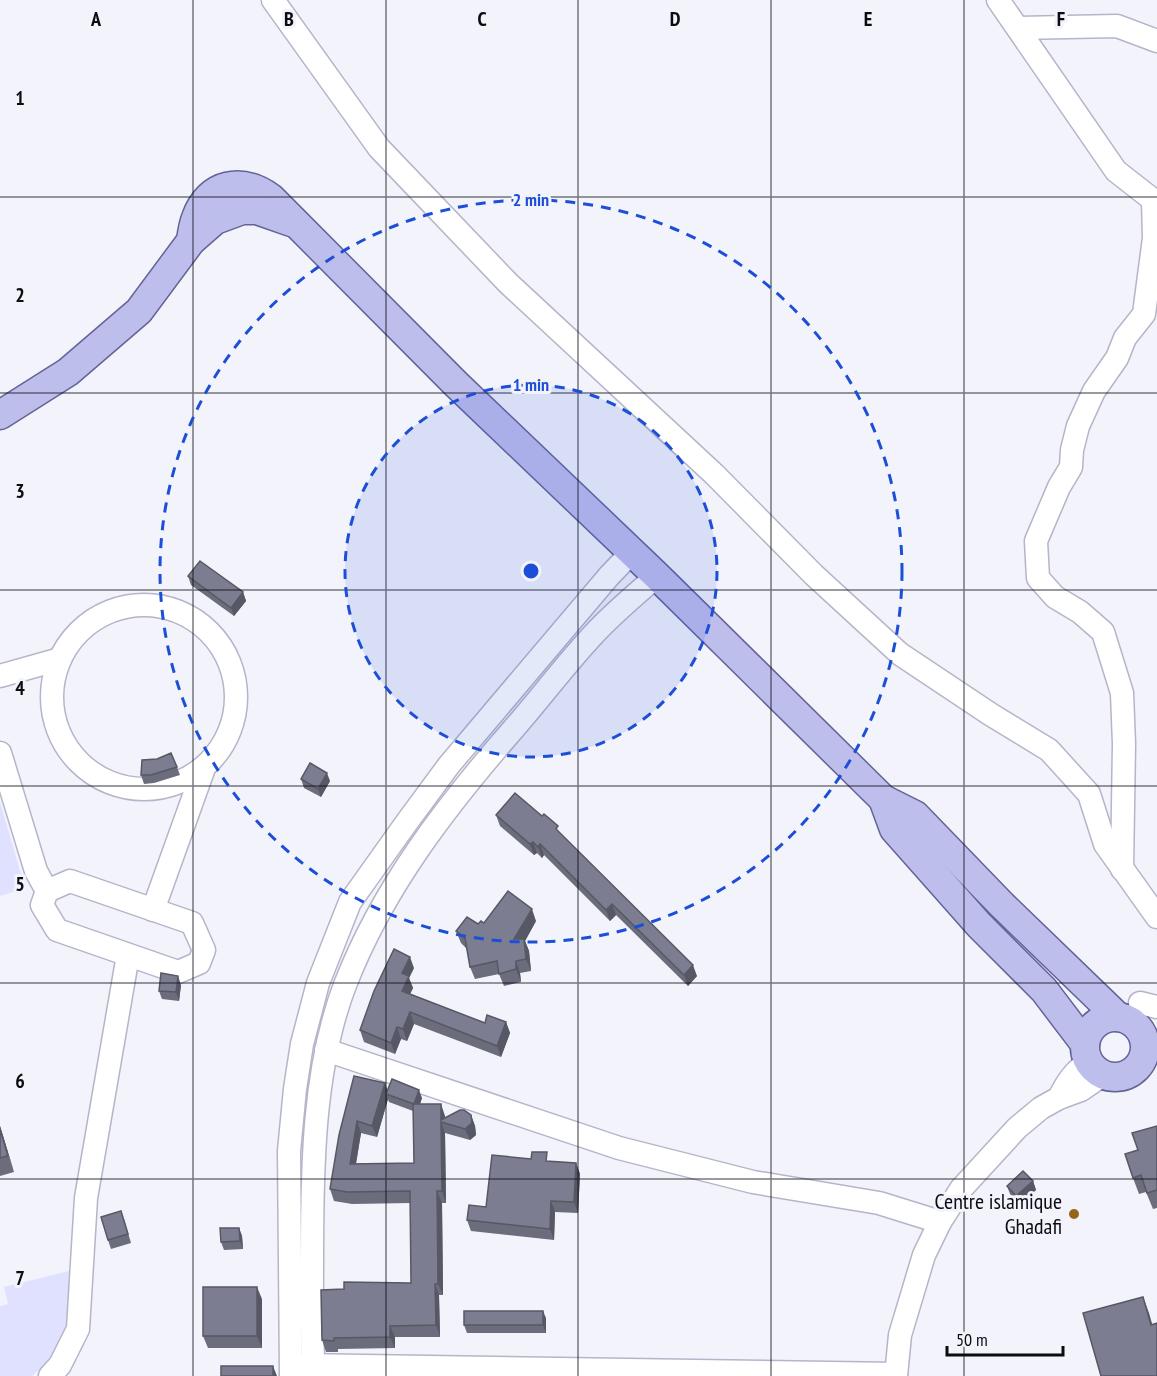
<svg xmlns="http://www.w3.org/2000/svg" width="1157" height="1376" viewBox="0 0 1157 1376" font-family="'PT Sans Narrow',sans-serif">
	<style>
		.green { fill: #e0e1ff }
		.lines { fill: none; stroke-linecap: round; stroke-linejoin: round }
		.minor-casing { stroke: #b5b5ca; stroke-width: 25 }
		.major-casing { stroke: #636397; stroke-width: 31 }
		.minor { stroke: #fff; stroke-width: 22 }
		.major { stroke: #bebeec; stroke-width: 28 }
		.wall { fill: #6b6c7c; fill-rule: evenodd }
		.shaded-wall { fill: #575865 }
		.building { fill: #7c7d90; stroke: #575865; stroke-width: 1.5 }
		.grid { fill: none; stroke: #0b0b12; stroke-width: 1.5; stroke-opacity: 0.55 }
		.ring { fill: none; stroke: #1d4ed8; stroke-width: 3; stroke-dasharray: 10 8 }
		.poi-dot { fill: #966616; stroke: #f2f3fb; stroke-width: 2 }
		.labels { text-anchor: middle; stroke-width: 6; stroke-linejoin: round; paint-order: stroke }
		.poi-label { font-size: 22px; fill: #0b0b12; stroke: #f2f3fb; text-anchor: end }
		.grid-label { font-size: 20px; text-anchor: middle; font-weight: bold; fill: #0b0b12; stroke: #f2f3fb; stroke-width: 6; stroke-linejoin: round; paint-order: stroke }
		.centre { fill: #1d4ed8; stroke: #f2f3fb; stroke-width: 3 }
		.ring-label { font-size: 18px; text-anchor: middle; font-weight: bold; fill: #1d4ed8; stroke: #f2f3fb; stroke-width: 6; stroke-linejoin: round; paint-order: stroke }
	</style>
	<rect width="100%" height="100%" fill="#f2f3fb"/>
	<g class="green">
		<path d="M0,802L25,888L0,896Z"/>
		<path d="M69,1271L67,1329L51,1359L32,1376H0V1306L8,1304L4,1287Z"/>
	</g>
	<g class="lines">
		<defs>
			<g id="minor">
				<path d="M273,0L379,148L508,283L714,474L814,575L900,654L990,714L1049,750L1089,794L1105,844L1157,917"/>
				<path d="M998,0L1116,171L1157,203"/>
				<path d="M1018,28L1117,26L1157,41"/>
				<circle cx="144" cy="697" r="92"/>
				<path d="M0,676L60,659"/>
				<path d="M0,753L36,871L47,891"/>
				<path d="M1122,869L1124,744L1122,693L1103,632L1080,612L1055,597L1038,578L1036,541L1059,487L1071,467L1072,450L1078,426L1094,391L1117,358L1125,338L1144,314L1154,238L1153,201"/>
				<path d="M70,881L192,923L204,950L199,963L178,972L57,930L42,905L47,891Z"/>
				<path d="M153,910L204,768"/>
				<path d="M1140,1003L1157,1007"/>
				<path d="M326,1050L619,1148L753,1182L879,1203L940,1222"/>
				<path d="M1059,1098C1067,1082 1074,1071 1089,1062"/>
				<path d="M298,1365L896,1374"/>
				<path d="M50,1376L60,1365L78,1329L86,1198L128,955"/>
				<path d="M291,1376L289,1151L295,1089L302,1044L318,983L350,902L407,822L449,765L609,576L632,552"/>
				<path d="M314,1376C311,1336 312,1296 312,1257C312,1169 313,1068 345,985C383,887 447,805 516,726C542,696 566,664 593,635C612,614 635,595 657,576"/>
				<path d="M896,1376L900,1335L924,1255L940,1222L961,1189L1017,1128L1041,1108L1059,1098L1081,1090L1103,1075"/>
			</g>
			<g id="major">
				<path d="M191,241C192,233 193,225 196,218C209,182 242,177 271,198L456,384L657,576L883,799L915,815L1002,905L1118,1017"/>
				<path d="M0,415L68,372L139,311L191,241L215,220L242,210H257L291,222"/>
				<path d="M883,799L894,829L979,925L1044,990L1085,1044"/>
				<circle cx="1115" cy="1047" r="30"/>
			</g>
		</defs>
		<use href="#minor" class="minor-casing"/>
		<use href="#major" class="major-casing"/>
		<use href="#minor" class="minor"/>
		<use href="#major" class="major"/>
	</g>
	<g class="wall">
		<path d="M188,576L243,592L246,601L234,616L191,585Z"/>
		<path d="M177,767L180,775L154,783L144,784L141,775Z"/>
		<path d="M301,779L330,781L321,797L304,788Z"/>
		<path d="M496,815L560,833L697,976L688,986L616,915L610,921L544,855L542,858L537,853L534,855L500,826Z"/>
		<path d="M536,921L525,941L529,951L531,971L520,973L521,982L504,986L499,974L475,979L470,967L467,949L461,943L456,931L484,923Z"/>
		<path d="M414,968L409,978L413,988L410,994L485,1023L506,1022L510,1033L501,1057L414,1024L407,1041L401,1039L395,1054L364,1042L360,1030Z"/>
		<path d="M181,985L179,1001L162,999L159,991Z"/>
		<path d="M385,1083L387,1090L422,1098L420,1104L445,1116V1118L471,1115L475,1126L476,1135L470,1140L445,1133L446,1203H442L443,1295H439L440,1337H395V1348L338,1349V1352H326L322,1340L344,1289L411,1283V1203L352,1204L334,1201L330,1189L339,1135ZM388,1099L389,1102L413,1111L414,1163L356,1164L361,1133L377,1137Z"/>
		<path d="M0,1126L14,1172L0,1176Z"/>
		<path d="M1157,1126V1208L1153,1209L1146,1192L1139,1194L1133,1178L1138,1150Z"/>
		<path d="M550,1161L576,1163L580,1174L578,1213L555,1212L554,1240L471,1231L467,1220L486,1207Z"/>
		<path d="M1033,1181L1036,1190L1019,1204L1010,1194L1007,1186Z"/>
		<path d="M124,1219L131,1243L111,1249L108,1240Z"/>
		<path d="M239,1228L242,1236L243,1249L224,1250L221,1242Z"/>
		<path d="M262,1299V1348H208L203,1336Z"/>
		<path d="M546,1318V1333H467L464,1325Z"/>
	</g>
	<g class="shaded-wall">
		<path d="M243,592L246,601L234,616L231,608Z"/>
		<path d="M327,773L330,781L321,797L318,789Z"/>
		<path d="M533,842L537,853L534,855L530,844Z"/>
		<path d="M540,844L544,855L542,858L538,847Z"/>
		<path d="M612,904L616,915L610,921L606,910Z"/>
		<path d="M532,909L536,921L525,941L529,951L531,971L526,959L514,939Z"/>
		<path d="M410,957L414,968L409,978L413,988L406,1002L402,991V973Z"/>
		<path d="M516,961L520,973L521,982L516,969Z"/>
		<path d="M693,965L697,976L688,986L684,975Z"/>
		<path d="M178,976L181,985L179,1001L176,992Z"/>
		<path d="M410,1012L414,1024L407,1041L403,1029Z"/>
		<path d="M506,1022L510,1033L501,1057L497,1046Z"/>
		<path d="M397,1027L401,1039L395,1054L391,1043Z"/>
		<path d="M385,1083L389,1095L386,1094L388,1099L377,1137L372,1126Z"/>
		<path d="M419,1090L422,1098L417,1113L414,1104Z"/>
		<path d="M441,1104L445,1116V1123L441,1120Z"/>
		<path d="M471,1115L475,1126L476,1135L470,1140L465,1129Z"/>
		<path d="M357,1121L361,1133L354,1175L350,1164Z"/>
		<path d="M441,1122L445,1133L446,1203L442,1191Z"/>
		<path d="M0,1126L14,1172L0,1129Z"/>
		<path d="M576,1163L580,1174L578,1213L574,1202Z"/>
		<path d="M1033,1181L1036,1190L1019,1204L1016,1196Z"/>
		<path d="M437,1191L442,1203L443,1295L438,1284Z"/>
		<path d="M551,1201L555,1212L554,1240L550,1229Z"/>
		<path d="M239,1228L242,1236L243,1249L240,1241Z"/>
		<path d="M435,1284L439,1295L440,1337L436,1325Z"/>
		<path d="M257,1287L262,1299V1348L257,1336Z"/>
		<path d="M1143,1297L1149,1313L1157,1341L1151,1325Z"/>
		<path d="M543,1311L546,1318V1333L543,1325Z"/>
		<path d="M390,1326L395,1337V1348L390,1337Z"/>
		<path d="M273,1366L277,1376H273Z"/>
	</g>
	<g class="building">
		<path d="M200,561L243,592L231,608L188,576Z"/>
		<path d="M171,753L177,767L151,775H141L142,760L157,759Z"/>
		<path d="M310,763L327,773L318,789L301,779Z"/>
		<path d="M515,793L542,816L544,814L558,826L556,829L693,965L684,975L612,904L606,910L540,844L538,847L533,842L530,844L496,815Z"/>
		<path d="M508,891L532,909L514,939H524L526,959L516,961V969L499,974L497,961L470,967L465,938L456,931L467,917L478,924L481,921L484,923Z"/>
		<path d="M394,949L410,957L402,973L409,976L402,991L485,1023L487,1015L506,1022L497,1046L410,1012L403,1029L397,1027L391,1043L360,1030L374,991Z"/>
		<path d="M161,973L178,976L176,992L159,991Z"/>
		<path d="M354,1076L385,1083L372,1126L357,1121L350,1164L414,1163L413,1104H441V1120L460,1110H464L471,1115L472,1123L465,1129L441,1122L442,1191H437L438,1284H435L436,1325L390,1326V1337L334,1338V1341L322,1340L321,1290L344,1289V1282L411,1283L410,1191L347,1192L330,1189L339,1135Z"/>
		<path d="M392,1079L419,1090L414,1104L386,1094Z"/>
		<path d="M1157,1126V1190L1147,1193L1141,1175L1133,1178L1125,1154L1138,1150L1132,1133Z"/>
		<path d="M0,1129L8,1156L0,1158Z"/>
		<path d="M532,1152H547L546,1161L576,1163L574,1202L551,1201L550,1229L467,1220L469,1205L486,1207L492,1155L531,1159Z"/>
		<path d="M1023,1171L1033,1181L1016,1196L1007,1186Z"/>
		<path d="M121,1211L128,1234L108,1240L101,1217Z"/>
		<path d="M220,1228H239L240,1241L221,1242Z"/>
		<rect x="203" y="1287" width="54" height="49"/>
		<path d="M1143,1297L1151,1325L1157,1323V1376H1101L1083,1313Z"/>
		<rect x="464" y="1311" width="79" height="14"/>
		<rect x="221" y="1366" width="52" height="10"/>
	</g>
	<path class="grid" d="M193,0V1376M386,0V1376M578,0V1376M771,0V1376M964,0V1376M0,197H1157M0,393H1157M0,590H1157M0,786H1157M0,983H1157M0,1179H1157"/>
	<circle cx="531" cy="571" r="186" fill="#1d4ed8" fill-opacity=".12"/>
	<g class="ring">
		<circle cx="531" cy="571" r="186"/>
		<circle cx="531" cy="571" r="371"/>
	</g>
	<circle class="poi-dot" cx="1074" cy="1214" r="6"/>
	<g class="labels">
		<g class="poi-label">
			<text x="1062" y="1209">Centre islamique<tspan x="1062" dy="25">Ghadafi</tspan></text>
		</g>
	</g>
	<g class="grid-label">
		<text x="96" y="26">A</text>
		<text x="289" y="26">B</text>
		<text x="482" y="26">C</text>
		<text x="675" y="26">D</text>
		<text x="868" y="26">E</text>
		<text x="1061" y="26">F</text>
		<text x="20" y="105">1</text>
		<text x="20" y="302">2</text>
		<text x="20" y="498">3</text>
		<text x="20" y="695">4</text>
		<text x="20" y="891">5</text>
		<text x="20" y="1088">6</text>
		<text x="20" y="1285">7</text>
	</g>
	<circle cx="531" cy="571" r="9" class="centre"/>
	<g class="ring-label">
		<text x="531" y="206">2 min</text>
		<text x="531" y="391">1 min</text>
	</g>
	<path d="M947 1346v9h116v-9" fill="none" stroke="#0b0b12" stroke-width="3"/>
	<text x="956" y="1346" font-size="18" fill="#0b0b12" stroke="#f2f3fb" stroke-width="4.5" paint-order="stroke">50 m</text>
</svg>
